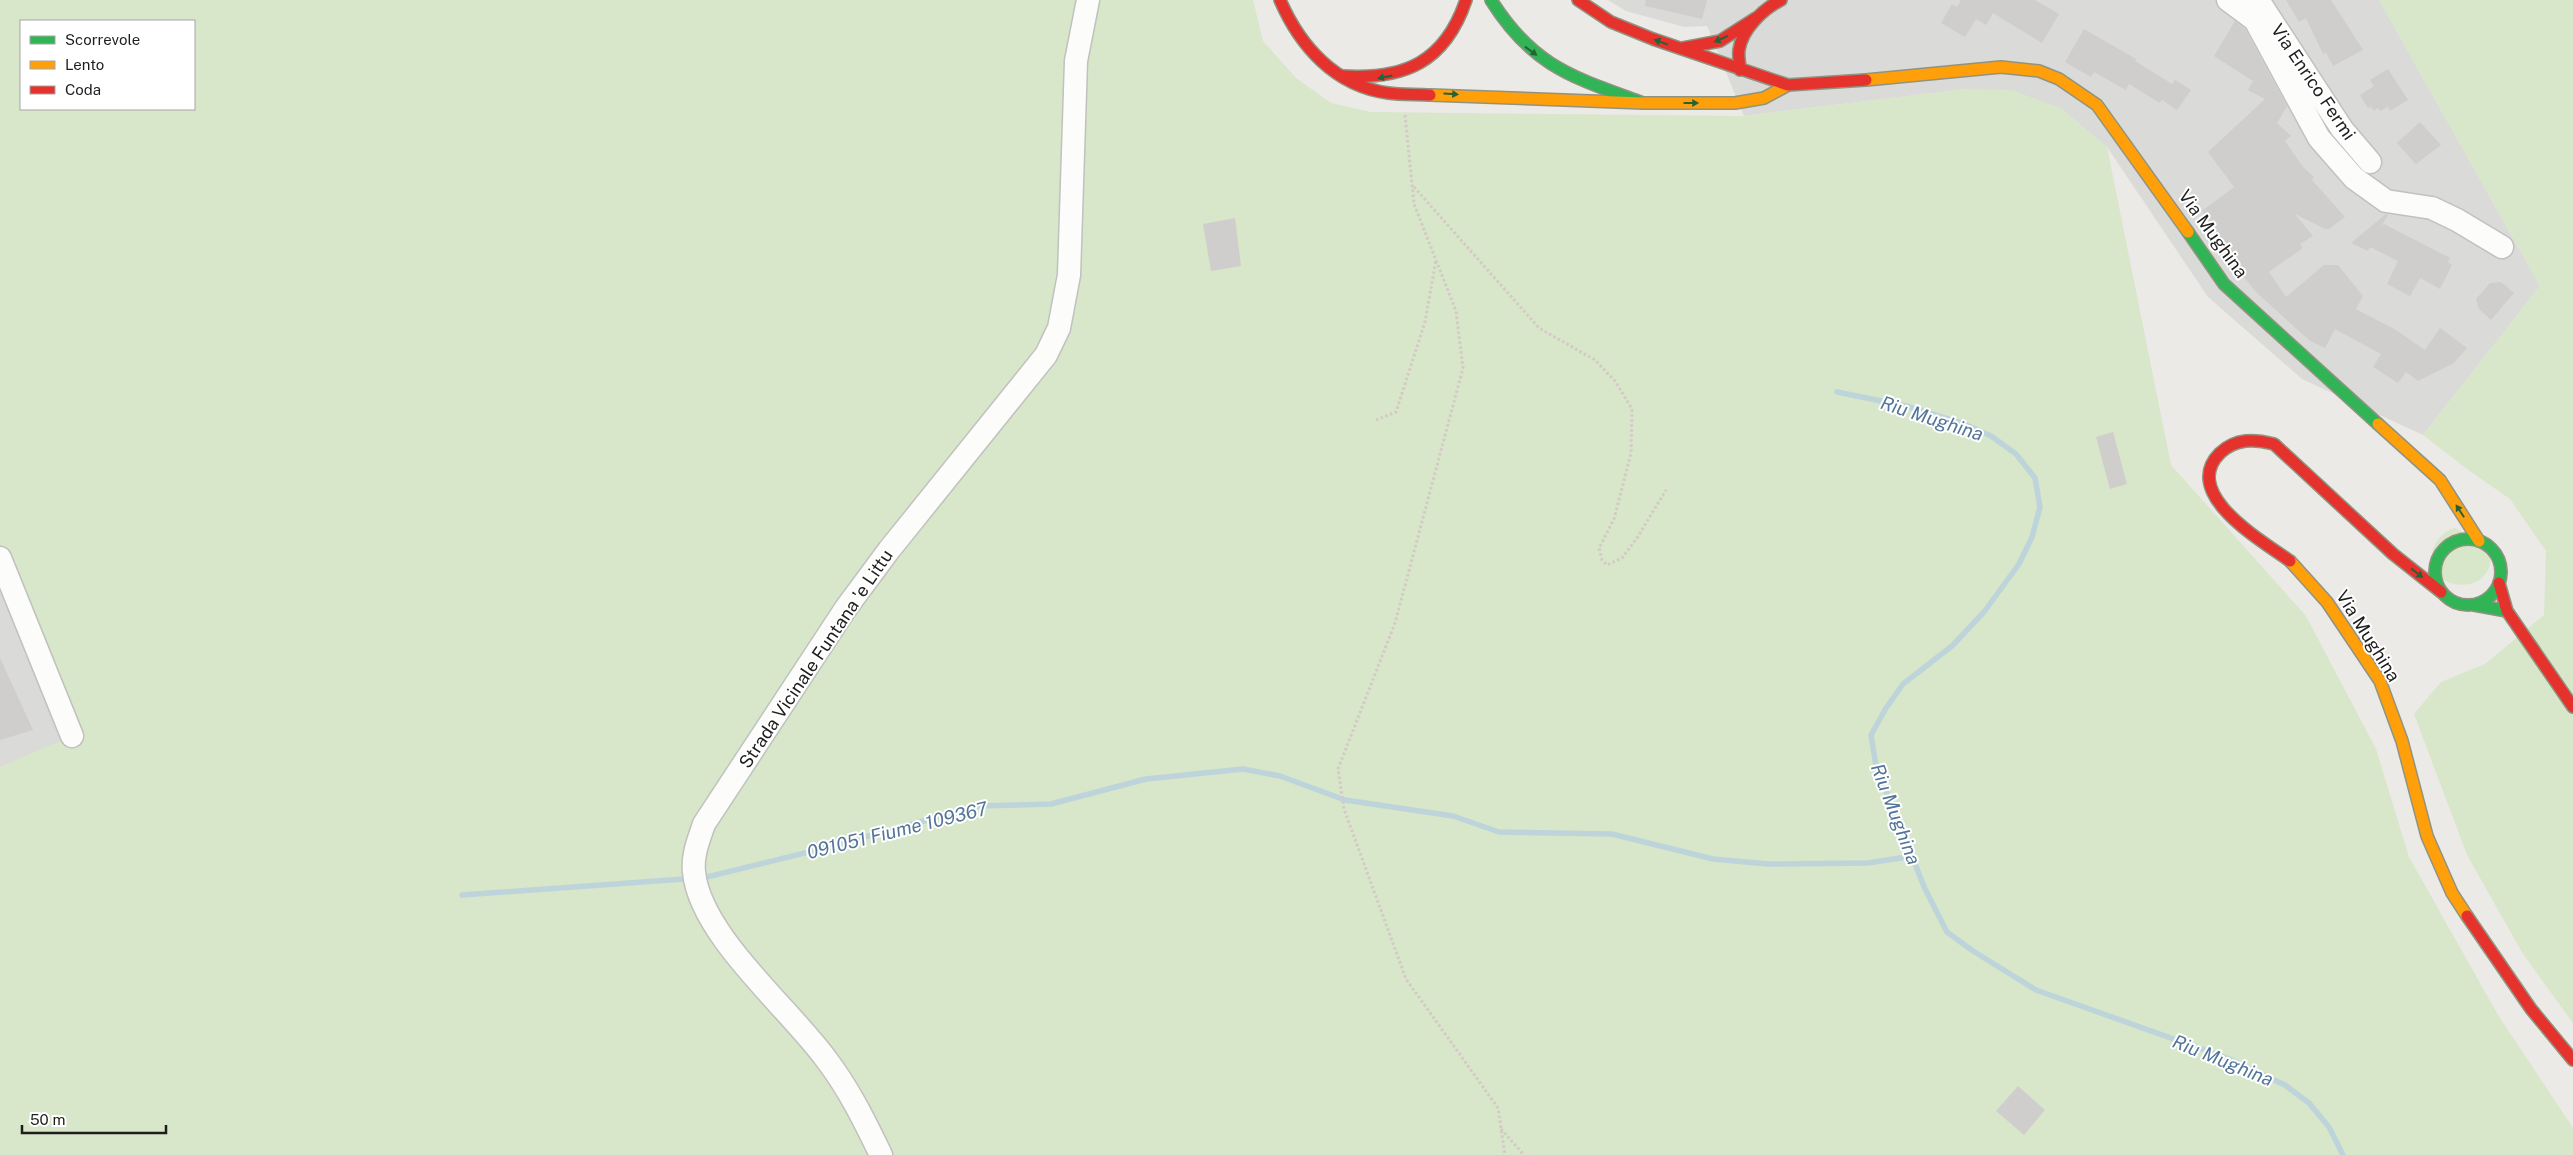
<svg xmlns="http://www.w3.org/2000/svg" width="2573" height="1155" viewBox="0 0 2573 1155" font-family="'Public Sans',sans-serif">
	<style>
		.residential { fill: #dadad8 }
		.grass { fill: #d8e6c9; fill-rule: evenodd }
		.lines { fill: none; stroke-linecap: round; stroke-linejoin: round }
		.stream { stroke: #bed4db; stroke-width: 5.5 }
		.building { fill: #d0cecc }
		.street-casing { stroke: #c1c1bf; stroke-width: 25 }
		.fast-casing { stroke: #919381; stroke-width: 14 }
		.slow-casing { stroke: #919381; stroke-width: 14 }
		.jam-casing { stroke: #919381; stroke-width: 14 }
		.path { stroke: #d4c9c7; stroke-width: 3; stroke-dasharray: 2.5 2.5; stroke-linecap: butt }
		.street { stroke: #fcfcfb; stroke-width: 22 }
		.fast { stroke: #30b455; stroke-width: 11 }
		.slow { stroke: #ff9f0a; stroke-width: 11 }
		.jam { stroke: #e5322d; stroke-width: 11 }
		.oneway { fill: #266237 }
		.labels { text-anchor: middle; stroke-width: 4; stroke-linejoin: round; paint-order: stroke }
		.street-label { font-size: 18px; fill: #1e1e1e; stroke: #fff }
		.water-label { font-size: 19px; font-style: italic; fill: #53759a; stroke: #fff }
	</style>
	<rect width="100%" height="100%" fill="#ebeae7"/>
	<g class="residential">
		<path d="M1608,0H2379L2540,286L2423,435L2302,379L2208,297L2107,147L2060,108L1965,89L1744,116L1707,26L1684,27L1626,11Z"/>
		<path d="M0,484L96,734L0,772Z"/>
	</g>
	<g class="grass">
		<path d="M0,0H1253L1263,41L1296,78L1331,103L1371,112L1743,116L1965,89L2012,90L2060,108L2107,147L2171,465L2306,616L2376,749L2409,857L2498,1015L2573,1128V1155H0V767L72,736L0,560ZM21,21H194V109H21Z"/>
		<path d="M2379,0H2573V1023L2523,954L2467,855L2414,714L2441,682L2485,664L2544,615L2546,551L2510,499L2467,469L2423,435L2540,286Z"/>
		<path d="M2455,528L2489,547C2502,600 2420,594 2433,549C2437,538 2445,531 2455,528Z"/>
	</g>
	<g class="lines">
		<g class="stream">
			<path d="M1837,392L1906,406L1964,424L1991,436L2016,454L2035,478L2040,507L2032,537L2019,564L1984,612L1952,646L1903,684L1886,708L1871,735L1876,766L1925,889L1947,932L1973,951L2036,990L2227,1058L2285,1085L2309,1103L2329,1127L2343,1155"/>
			<path d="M707,877L821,849L979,806L1051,804L1146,779L1243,769L1280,776L1345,800L1453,816L1499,832L1612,834L1713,859L1768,864L1868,863L1913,856"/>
			<path d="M462,895L684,879"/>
		</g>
	</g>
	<g class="building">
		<path d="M1646,0H1707L1702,19L1645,6Z"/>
		<path d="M1961,0H2035L2059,14L2042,43L1993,13L1986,25L1976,19L1965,37L1941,23L1952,4L1957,7Z"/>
		<path d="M2286,0H2331L2363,50L2333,66L2326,53L2323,54L2306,18L2299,22Z"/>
		<path d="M2235,21L2245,29L2287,106L2277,123L2291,136L2285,141L2303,167L2314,177L2312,180L2345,217L2329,229H2325L2295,214L2313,236L2300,244L2303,248L2269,272L2286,297L2324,265H2338L2363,296L2356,309L2396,330L2425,350L2440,328L2467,348L2454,363L2418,381L2406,372L2398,383L2373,367L2381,354L2335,329L2325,348L2310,341L2257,293L2233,264L2228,255L2231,253L2202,211L2234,187L2208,152L2265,99L2248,90L2253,81L2214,56Z"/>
		<path d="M2084,29L2136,59L2135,61L2172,84L2175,80L2191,90L2177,110L2162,100L2160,103L2129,84L2126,90L2094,72L2091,77L2065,62Z"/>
		<path d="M2388,69L2408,100L2390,111L2388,107L2380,111L2378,108L2374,111L2371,107L2368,108L2360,95L2374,86L2370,80Z"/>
		<path d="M2420,122L2441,145L2416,164L2397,143Z"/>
		<path d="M2386,214L2388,215L2380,228L2384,224L2450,258L2448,262L2452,265L2440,289L2420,278L2410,296L2387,284L2398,261L2370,247L2368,251L2351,243Z"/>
		<path d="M1235,218L1241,266L1211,271L1203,224Z"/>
		<path d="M2501,282L2514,293L2491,320L2479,309L2476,299L2490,283Z"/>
		<path d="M2113,432L2127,484L2110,489L2096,437Z"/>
		<path d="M0,658L33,730L0,740Z"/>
		<path d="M2018,1086L2045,1110L2024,1135L1996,1111Z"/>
	</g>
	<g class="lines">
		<defs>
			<g id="street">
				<path d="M2228,0L2255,20L2319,138L2354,178L2386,201L2432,208L2457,220L2502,247"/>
				<path d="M2258,0L2342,129L2370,162"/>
				<path d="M0,558L72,736"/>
				<path d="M881,1155C865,1122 849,1089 826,1059C789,1008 700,935 694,872C692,855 699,839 704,824L846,608L889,550L1046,355L1059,328L1069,275L1076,61L1088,0"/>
			</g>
			<g id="fast">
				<path d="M1491,0C1533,67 1573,77 1643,103"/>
				<path d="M2188,232L2224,284L2378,424"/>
				<circle cx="2468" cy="572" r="33"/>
				<path d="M2474,605L2507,611"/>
			</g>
			<g id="slow">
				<path d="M1866,80L2001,67L2039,71L2059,79L2097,105L2188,232"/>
				<path d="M1430,95L1643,103H1735L1764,98L1788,85"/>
				<path d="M2378,424L2440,480L2479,541"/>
				<path d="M2290,561L2327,602L2380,681L2402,741L2427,836L2452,893L2467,916"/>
			</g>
			<g id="jam">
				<path d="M1280,0C1300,46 1335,86 1388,93C1402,95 1416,94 1430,95"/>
				<path d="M1578,0L1611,22L1653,39L1788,85L1866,80"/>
				<path d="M1683,48L1720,41L1756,18"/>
				<path d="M1740,70C1740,64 1738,57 1739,50C1742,29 1763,9 1781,0"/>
				<path d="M1342,76C1405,80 1445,62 1466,0"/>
				<path d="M2290,561C2264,542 2179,494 2220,453C2236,438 2254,439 2274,444L2393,554L2441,592"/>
				<path d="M2499,583L2507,611L2573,707"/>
				<path d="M2467,916L2531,1009L2573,1060"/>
			</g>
		</defs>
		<use href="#street" class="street-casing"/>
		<use href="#fast" class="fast-casing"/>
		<use href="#slow" class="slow-casing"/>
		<use href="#jam" class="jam-casing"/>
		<g class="path">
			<path d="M1405,115L1414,204L1456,311L1463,368L1395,623L1338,769L1344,809L1406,979L1498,1108L1505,1155"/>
			<path d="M1414,187L1539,328L1595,360L1615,381L1632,409L1631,453L1614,519L1599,548L1602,560L1607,565L1622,558L1637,538L1666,490"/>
			<path d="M1376,420L1396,412L1425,322L1436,260"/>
			<path d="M1501,1129L1524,1155"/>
		</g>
		<use href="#street" class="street"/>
		<use href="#fast" class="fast"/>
		<use href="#slow" class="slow"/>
		<use href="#jam" class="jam"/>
	</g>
	<defs><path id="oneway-solid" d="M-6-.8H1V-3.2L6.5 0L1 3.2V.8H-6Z" transform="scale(1.25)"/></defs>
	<g class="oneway">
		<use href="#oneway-solid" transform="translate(1721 39) rotate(156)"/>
		<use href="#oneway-solid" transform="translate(1661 42) rotate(-160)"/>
		<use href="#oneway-solid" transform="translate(1531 51) rotate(36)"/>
		<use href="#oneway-solid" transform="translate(1385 77) rotate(168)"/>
		<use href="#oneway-solid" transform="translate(1451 94) rotate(3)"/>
		<use href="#oneway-solid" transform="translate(1691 103)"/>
		<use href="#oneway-solid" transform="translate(2460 511) rotate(-123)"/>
		<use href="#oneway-solid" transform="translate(2417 573) rotate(38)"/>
	</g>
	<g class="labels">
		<g class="street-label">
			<text transform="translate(2313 82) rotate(56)" y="6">Via Enrico Fermi</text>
			<text transform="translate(2213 234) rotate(54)" y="6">Via Mughina</text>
			<text transform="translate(2368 636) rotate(58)" y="6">Via Mughina</text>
			<text transform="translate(816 659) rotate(-56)" y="6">Strada Vicinale Funtana 'e Littu</text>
		</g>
		<g class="water-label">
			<text transform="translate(1932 418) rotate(18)" y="7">Riu Mughina</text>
			<text transform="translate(1896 814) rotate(69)" y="7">Riu Mughina</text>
			<text transform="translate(897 830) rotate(-14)" y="7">091051 Fiume 109367</text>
			<text transform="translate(2223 1060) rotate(22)" y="7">Riu Mughina</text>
		</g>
	</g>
	<rect x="20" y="20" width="175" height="90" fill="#ffffff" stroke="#a5a5a5"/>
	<rect x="30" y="36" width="25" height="8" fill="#30b455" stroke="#a5a5a5"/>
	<text x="65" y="45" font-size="15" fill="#1e1e1e">Scorrevole</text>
	<rect x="30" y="61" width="25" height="8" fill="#ff9f0a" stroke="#a5a5a5"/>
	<text x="65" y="70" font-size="15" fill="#1e1e1e">Lento</text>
	<rect x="30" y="86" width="25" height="8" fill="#e5322d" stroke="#a5a5a5"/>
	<text x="65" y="95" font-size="15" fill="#1e1e1e">Coda</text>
	<path d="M22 1125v8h144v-8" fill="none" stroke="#1e1e1e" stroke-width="2.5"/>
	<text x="30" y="1125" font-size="15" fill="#1e1e1e" stroke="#ffffff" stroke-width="4" paint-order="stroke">50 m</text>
</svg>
